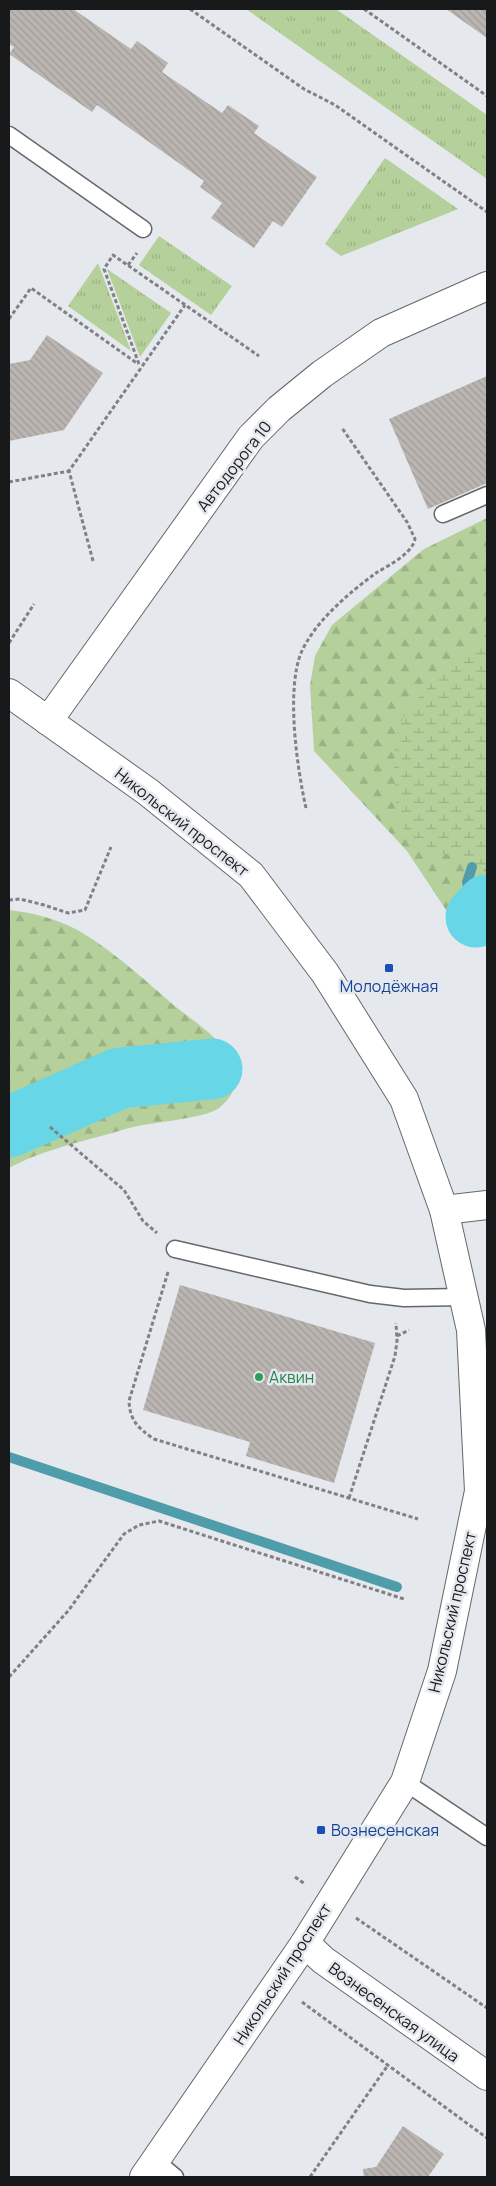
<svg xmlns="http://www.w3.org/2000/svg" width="496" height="2186" viewBox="0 0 496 2186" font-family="Manrope,sans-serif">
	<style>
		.forest { fill: url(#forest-firs) }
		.wetland { fill: url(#wetland-marsh) }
		.park { fill: url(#park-tufts) }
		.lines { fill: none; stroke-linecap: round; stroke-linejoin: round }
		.stream { stroke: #4f9daa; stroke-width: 10 }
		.river { stroke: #67d6e7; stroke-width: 61 }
		.building { fill: url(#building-back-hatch) }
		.service-casing { stroke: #65676b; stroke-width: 19 }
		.minor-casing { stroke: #65676b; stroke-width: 30 }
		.secondary-casing { stroke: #65676b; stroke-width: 30 }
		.path { stroke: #7f8185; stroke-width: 3; stroke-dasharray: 4 2.5; stroke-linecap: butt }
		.service { stroke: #fff; stroke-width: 16 }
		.minor { stroke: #fff; stroke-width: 28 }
		.secondary { stroke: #fff; stroke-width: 28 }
		.transit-dot { fill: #1a4fb4; stroke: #e5e8ed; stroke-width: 2 }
		.leisure-dot { fill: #2e9e5b; stroke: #e5e8ed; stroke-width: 2 }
		.labels { text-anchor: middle; stroke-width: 5; stroke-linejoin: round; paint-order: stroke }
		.street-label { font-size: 16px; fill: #18191b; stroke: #e5e8ed }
		.transit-label { font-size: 16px; fill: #164399; stroke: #e5e8ed }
		.leisure-label { font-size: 16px; fill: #27864d; stroke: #e5e8ed; text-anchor: start }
	</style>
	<defs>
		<pattern id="forest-firs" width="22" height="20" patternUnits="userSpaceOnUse" patternTransform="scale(1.25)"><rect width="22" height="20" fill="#b5d09a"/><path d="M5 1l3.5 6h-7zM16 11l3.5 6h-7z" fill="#9bb284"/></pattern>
		<pattern id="wetland-marsh" width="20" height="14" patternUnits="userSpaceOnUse" patternTransform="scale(1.25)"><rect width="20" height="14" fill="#b5d09a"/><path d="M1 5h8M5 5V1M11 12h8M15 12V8" fill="none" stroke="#9bb284"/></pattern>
		<pattern id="park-tufts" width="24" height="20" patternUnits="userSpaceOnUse" patternTransform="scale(1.25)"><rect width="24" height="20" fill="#b5d09a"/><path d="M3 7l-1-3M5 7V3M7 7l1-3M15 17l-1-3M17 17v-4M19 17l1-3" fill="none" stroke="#9bb284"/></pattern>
		<pattern id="building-back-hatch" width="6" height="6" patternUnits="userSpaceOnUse" patternTransform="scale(1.25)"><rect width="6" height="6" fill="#bbb5b2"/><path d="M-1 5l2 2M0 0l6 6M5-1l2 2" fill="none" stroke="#a09b98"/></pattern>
	</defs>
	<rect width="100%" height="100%" fill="#e5e8ed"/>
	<g class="forest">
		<path d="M487,518V930L468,932L456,925L407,851L314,751L310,685L315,656L332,625L424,549Z"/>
		<path d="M9,910C28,912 49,917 67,925C98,938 144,979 170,1002C191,1020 224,1039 234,1065C240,1082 232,1098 219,1108C206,1118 156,1122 138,1126C126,1128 114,1133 101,1136C69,1145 38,1152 9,1168Z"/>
	</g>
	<path class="wetland" d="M487,634V870C463,854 430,857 408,834C397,822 396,804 395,788C394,769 393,746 399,727C407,702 465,651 487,634Z"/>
	<g class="park">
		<path d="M246,9H336L487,115V179Z"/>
		<path d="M385,158L458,209L341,256L325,244Z"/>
		<path d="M159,236L232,286L211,315L139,265Z"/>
		<path d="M98,263L131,351L68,306Z"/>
		<path d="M107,269L171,313L140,357Z"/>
	</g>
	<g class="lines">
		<g class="stream">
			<path d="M472,867L467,882L469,890L485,907"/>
			<path d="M9,1457L397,1587"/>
		</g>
		<g class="river">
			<path d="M476,917L487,905"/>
			<path d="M9,1127L120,1078L212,1069"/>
		</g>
	</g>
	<g class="building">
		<path d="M9,9H73L131,49L137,41L168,63L162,72L222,113L228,105L259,126L254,133L317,177L282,227L273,221L254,248L211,218L222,203L200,187L204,181L97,105L92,112L9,54L14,47L9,44Z"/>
		<path d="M446,9H487V38Z"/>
		<path d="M47,335L103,373L64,430L9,441V364L30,360Z"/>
		<path d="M487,376V483L428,509L389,419Z"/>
		<path d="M180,1285L375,1343L334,1483L246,1456L250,1442L143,1410Z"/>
		<path d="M403,2126L444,2154L428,2177H364L363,2169L376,2167Z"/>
	</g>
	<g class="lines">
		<defs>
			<g id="service">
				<path d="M9,135L143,229"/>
				<path d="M443,514L487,495"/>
				<path d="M175,1249L370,1294L404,1298L464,1297"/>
				<path d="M405,1782L487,1837"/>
				<path d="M156,2161L175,2177"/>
			</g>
			<g id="minor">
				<path d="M48,721L251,437L279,409L322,374L381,333L487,286"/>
				<path d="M444,1210L487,1205"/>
				<path d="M305,1943L323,1960L487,2076"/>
			</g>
			<path id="secondary" d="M9,693L148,792L251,875L325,973L404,1099L444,1210L471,1330L479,1491L442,1671L405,1782L305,1943L144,2177"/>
		</defs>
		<use href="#service" class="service-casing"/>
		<use href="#minor" class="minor-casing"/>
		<use href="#secondary" class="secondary-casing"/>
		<g class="path">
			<path d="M190,9L304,89L335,105L487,212"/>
			<path d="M364,9L487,96"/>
			<path d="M128,265L137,253"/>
			<path d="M9,319L31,288L138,364"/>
			<path d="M139,364L104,269L113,255L259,356"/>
			<path d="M9,482L69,471"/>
			<path d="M93,561L69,471L185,305"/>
			<path d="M9,643L34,604"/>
			<path d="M306,808C297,768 286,691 301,653C315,621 349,593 376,573C389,565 412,554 415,539L407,522L342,428"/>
			<path d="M9,900L20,899L44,905L68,913L85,910L111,847"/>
			<path d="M50,1127L124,1190L143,1221L157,1233"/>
			<path d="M168,1272L129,1401C130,1421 138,1428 154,1439L418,1519"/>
			<path d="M397,1336L409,1330"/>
			<path d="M349,1498L395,1356L397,1341L396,1323"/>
			<path d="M9,1677L68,1611L124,1534L139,1525L159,1521L404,1599"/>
			<path d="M295,1877L305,1884"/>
			<path d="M356,1918L487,2008"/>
			<path d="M302,2002L487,2138"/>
			<path d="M310,2177L388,2065"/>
		</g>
		<use href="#service" class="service"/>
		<use href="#minor" class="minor"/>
		<use href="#secondary" class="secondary"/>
	</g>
	<g class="transit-dot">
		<rect x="384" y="963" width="10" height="10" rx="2.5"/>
		<rect x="316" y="1825" width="10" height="10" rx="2.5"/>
	</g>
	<circle class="leisure-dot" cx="259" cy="1377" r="5"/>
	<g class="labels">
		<g class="street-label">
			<text transform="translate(234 466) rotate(-52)" y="6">Автодорога 10</text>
			<text transform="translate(182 822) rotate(38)" y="6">Никольский проспект</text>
			<text transform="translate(452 1612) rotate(-77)" y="6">Никольский проспект</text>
			<text transform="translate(282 1974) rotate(-57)" y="6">Никольский проспект</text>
			<text transform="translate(394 2012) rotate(36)" y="6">Вознесенская улица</text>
		</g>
		<g class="transit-label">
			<text x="389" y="992">Молодёжная</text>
			<text x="331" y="1836" text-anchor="start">Вознесенская</text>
		</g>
		<g class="leisure-label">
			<text x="269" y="1383">Аквин</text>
		</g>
	</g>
	<rect width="496" height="2186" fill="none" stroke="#18191b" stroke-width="20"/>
</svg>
